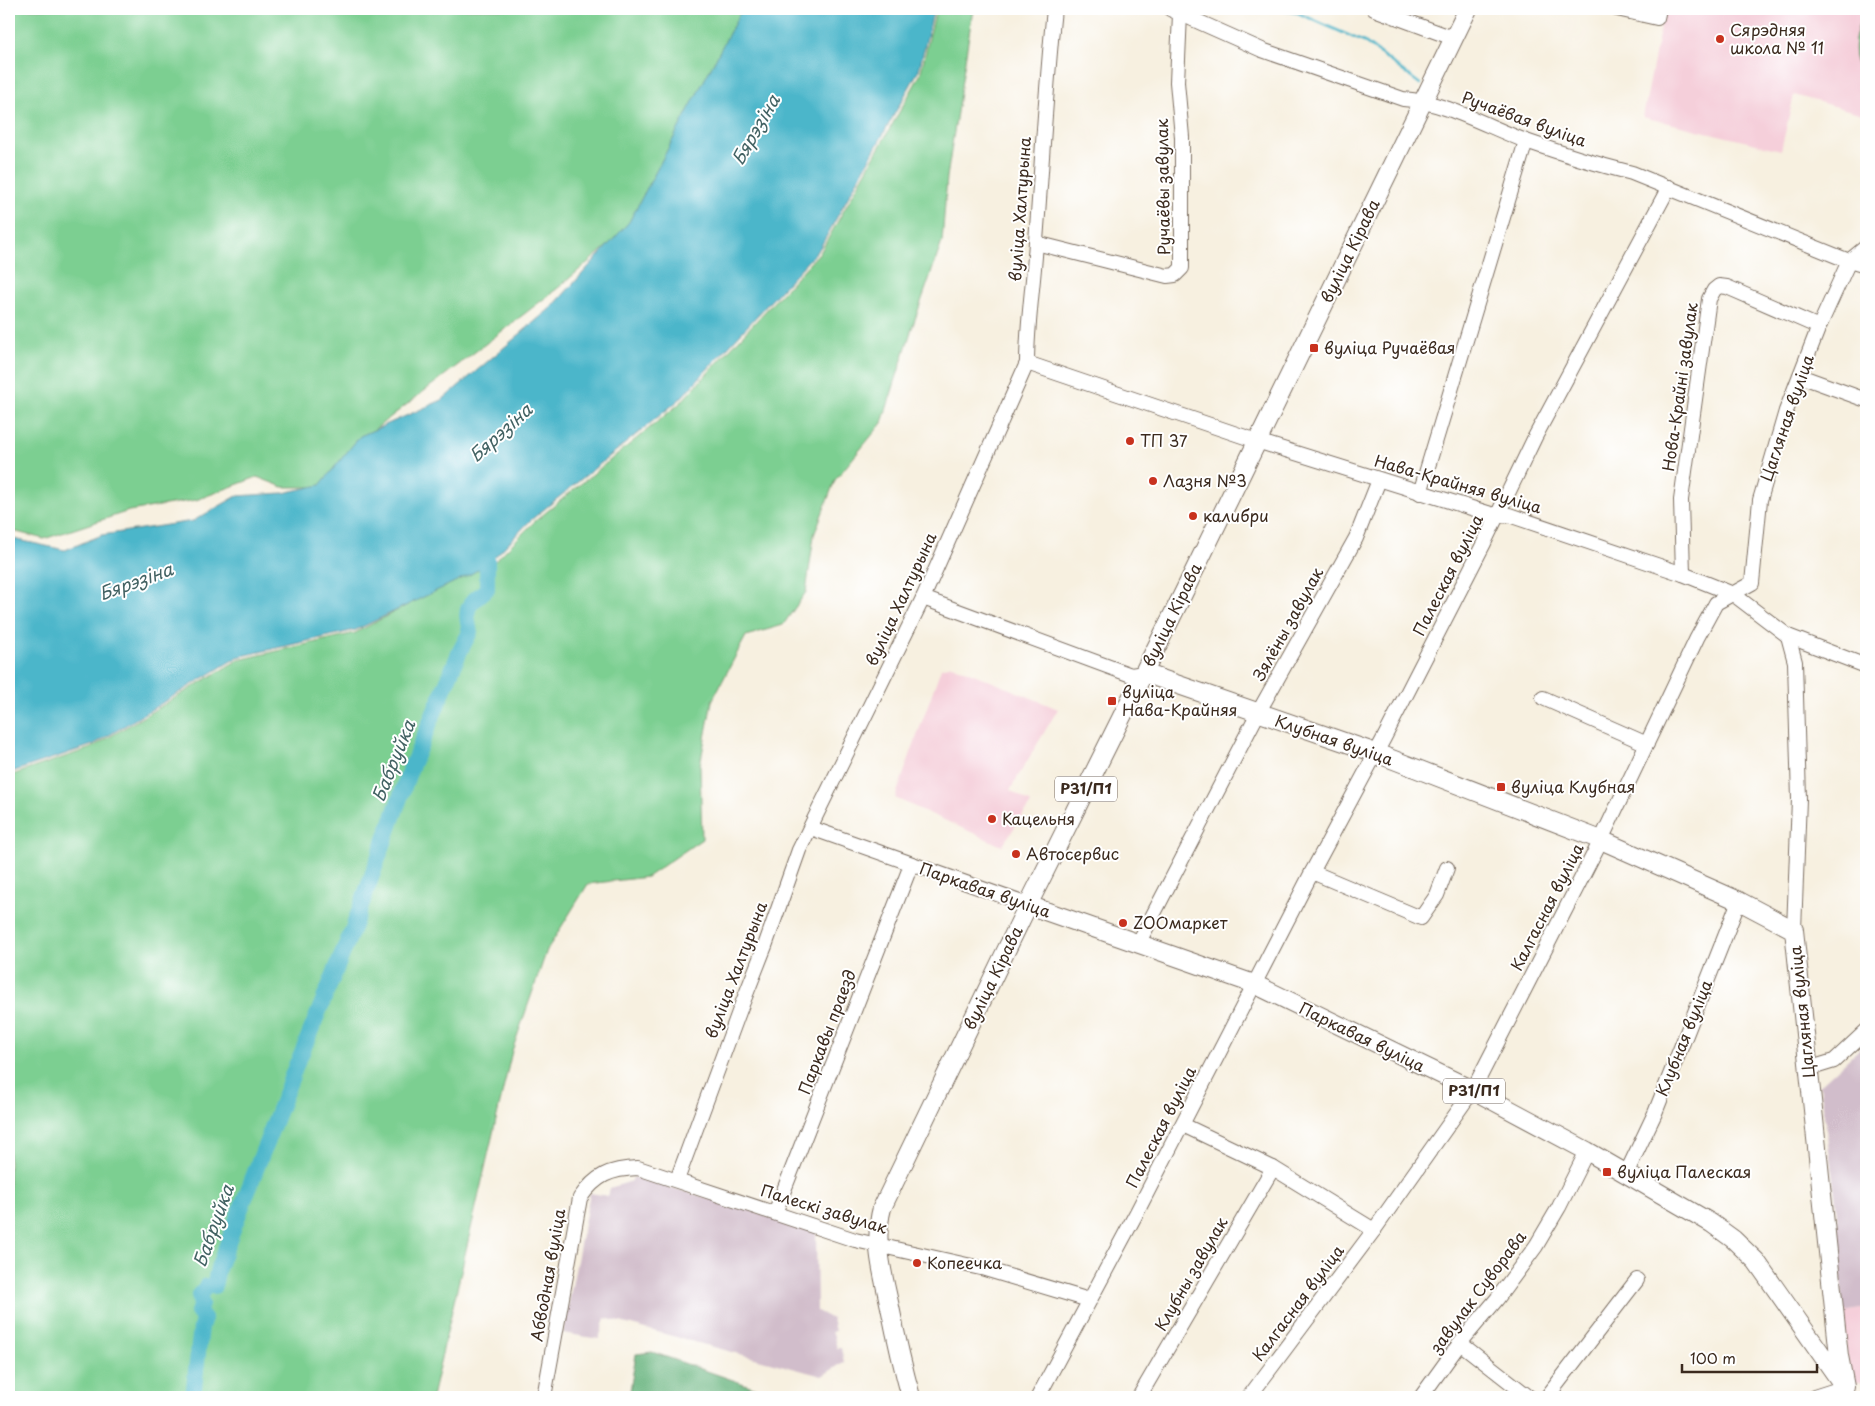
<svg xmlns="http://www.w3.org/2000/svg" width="1875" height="1406" viewBox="0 0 1875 1406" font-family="'Playpen Sans',sans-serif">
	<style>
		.built { fill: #f5cfda }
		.industrial { fill: #d1bdcb }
		.green { fill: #7ccf91; stroke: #5c7c58 }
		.forest { fill: #65b27b; stroke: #506e4c }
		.water { fill: #4cb6ca; stroke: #447074 }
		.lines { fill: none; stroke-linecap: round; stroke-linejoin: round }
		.stream { stroke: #4cb6ca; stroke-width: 2.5 }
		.river { stroke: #4cb6ca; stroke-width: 16 }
		.minor-casing { stroke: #7d6f62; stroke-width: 16 }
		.major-casing { stroke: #7d6f62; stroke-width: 20 }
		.minor { stroke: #fff; stroke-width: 14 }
		.major { stroke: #fff; stroke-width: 18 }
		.poi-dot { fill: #c8321e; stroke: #fff; stroke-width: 2 }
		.labels { text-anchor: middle; stroke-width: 4; stroke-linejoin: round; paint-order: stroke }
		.shield { fill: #fff; stroke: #766a62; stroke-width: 1 }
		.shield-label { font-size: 15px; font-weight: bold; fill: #3b2a1e }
		.poi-label { font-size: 16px; fill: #3b2a1e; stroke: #fff; text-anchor: start }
		.street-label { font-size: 16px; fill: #3b2a1e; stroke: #fff }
		.water-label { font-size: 18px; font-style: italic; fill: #426263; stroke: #fff }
	</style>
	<rect width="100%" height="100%" fill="#fff"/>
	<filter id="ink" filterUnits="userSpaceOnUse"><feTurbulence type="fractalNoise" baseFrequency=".02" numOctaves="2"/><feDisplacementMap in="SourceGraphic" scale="10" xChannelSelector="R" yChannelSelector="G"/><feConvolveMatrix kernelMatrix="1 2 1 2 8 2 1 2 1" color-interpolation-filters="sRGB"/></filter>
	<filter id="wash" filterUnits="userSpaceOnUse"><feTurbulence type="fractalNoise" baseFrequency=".0096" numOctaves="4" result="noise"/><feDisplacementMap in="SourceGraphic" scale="20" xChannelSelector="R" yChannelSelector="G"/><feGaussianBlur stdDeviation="1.12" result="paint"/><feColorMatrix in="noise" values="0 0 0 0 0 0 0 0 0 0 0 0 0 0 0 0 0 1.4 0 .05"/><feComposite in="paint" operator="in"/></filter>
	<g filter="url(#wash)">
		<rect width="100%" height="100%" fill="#f7f0e0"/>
		<g class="built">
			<path d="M1664,9H1866V115L1794,95L1781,150L1643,117Z"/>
			<path d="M952,665L1058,709L1010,790L1031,803L1002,846L895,798L941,668Z"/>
			<path d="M1866,1308V1382L1849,1383L1843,1312Z"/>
		</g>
		<g class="industrial">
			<path d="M1866,1043V1308L1843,1312L1836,1201L1820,1085Z"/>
			<path d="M633,1177L741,1207L816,1232L817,1311L832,1319L835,1331L832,1332L834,1337L837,1348H841L844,1362L822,1376L605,1318L599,1339L563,1333L590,1193L608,1196L610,1188L632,1181Z"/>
		</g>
		<g class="green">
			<path d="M9,9H744L633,224L558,288L362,439L322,487H283L257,477L196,500L129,511L44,539L9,530Z"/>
			<path d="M936,9H973L947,177L942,242L913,325L882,423L835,480L814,535L806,592L783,625L746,636L712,701L700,765L702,839L647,877L588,884L547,950L512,1051L432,1397H9V776L91,748L238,660L355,633L471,571L492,564L534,522L679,404L821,251L920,75Z"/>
			<path d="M1864,9H1866V77C1846,56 1856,33 1864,9Z"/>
		</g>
		<path class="forest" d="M652,1352L782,1397H629L636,1354Z"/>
		<path class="water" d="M742,9H934L919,70L820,248L679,400L531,520L490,562L471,574L356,630L238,657L93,745L9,773V538L65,550L102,535L193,521L237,496L283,493L320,485L360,436L442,400L553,306L629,222Z"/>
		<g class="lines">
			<path class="stream" d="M1275,9L1298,13L1366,43L1420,84"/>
			<g class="river">
				<path d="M300,1057L353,928L410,770L460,651L470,632C464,607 467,605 487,589V542"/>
				<path d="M193,1397L201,1327L204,1318L198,1312L201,1304L199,1295L207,1286H214L218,1268L297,1063"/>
			</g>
		</g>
	</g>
	<g filter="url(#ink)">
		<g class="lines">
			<defs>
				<g id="minor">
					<path d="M1170,9L1262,50L1403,99C1446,102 1486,126 1526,141C1560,153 1596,164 1632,173L1849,261L1866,266"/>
					<path d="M1374,9L1453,38"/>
					<path d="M1617,9L1657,18L1659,9"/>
					<path d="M1036,243L1167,276L1175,275L1182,268V137L1177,82L1180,14"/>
					<path d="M1027,363L1257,441L1497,516L1509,515L1683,574L1733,594L1788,636L1866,666"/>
					<path d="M1800,376L1866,400"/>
					<path d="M1420,493L1526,141"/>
					<path d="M1683,574L1681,500L1709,299L1714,290L1719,286L1727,287L1819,327"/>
					<path d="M923,598L1131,675L1144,673"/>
					<path d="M1788,636L1795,662L1799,799L1794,930"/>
					<path d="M1543,698L1647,744"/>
					<path d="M811,828L1028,905"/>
					<path d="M1312,872L1421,918L1437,895L1447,868"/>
					<path d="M1139,942L1258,713L1356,538L1379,480"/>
					<path d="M1808,1069L1834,1061L1866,1031"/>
					<path d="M1183,1125L1273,1168L1374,1230"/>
					<path d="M1626,1174L1655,1113L1739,901"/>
					<path d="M677,1180L739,1012L765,946L799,850L923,598L1027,363C1027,322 1034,282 1036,241C1042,164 1046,86 1054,9"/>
					<path d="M775,1213L911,865"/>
					<path d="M1460,1343L1529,1397"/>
					<path d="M544,1397L580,1198C596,1175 610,1169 638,1168L855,1240L985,1269L1089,1300"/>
					<path d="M1038,1397L1137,1212L1312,872L1384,738L1484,543L1535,437L1669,187"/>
					<path d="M1139,1397L1273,1168"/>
					<path d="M1249,1397L1374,1230L1473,1090L1601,840L1697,638L1716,603L1752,583L1760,500L1786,411L1818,329L1849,261L1866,247"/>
					<path d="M1421,1397L1460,1343L1497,1299L1536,1246L1559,1207L1587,1151"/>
					<path d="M1547,1397L1637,1280"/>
					<path d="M1814,1397L1845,1387"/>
				</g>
				<g id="major">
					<path d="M1144,673L1376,753L1601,840L1739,901L1794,930L1839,1356L1845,1387"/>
					<path d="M1028,905L1254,984L1473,1090L1587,1151L1711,1223L1733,1239L1756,1261L1841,1382"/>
					<path d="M911,1397C903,1368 896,1337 890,1307C883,1274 873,1241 882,1208L1028,905L1181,598L1468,9"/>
				</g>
			</defs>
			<use href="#minor" class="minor-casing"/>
			<use href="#major" class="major-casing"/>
			<use href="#minor" class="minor"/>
			<use href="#major" class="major"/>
		</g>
	</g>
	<g class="poi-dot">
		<circle cx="1720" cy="39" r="5"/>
		<rect x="1309" y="343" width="10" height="10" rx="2.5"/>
		<circle cx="1130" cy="441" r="5"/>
		<circle cx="1153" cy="481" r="5"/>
		<circle cx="1193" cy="516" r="5"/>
		<rect x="1107" y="696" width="10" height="10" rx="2.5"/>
		<rect x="1496" y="782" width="10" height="10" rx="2.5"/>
		<circle cx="992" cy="819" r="5"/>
		<circle cx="1016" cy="854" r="5"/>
		<circle cx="1123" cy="923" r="5"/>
		<rect x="1602" y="1167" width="10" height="10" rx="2.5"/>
		<circle cx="917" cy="1263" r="5"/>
	</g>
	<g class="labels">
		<g class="shield">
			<rect x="1055" y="776.5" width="62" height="25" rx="4"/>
			<rect x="1443" y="1078.5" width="62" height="25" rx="4"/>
		</g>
		<g class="shield-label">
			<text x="1086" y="794">Р31/П1</text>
			<text x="1474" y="1096">Р31/П1</text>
		</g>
		<g class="poi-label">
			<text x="1730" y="36">Сярэдняя<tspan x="1730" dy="18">школа № 11</tspan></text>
			<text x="1324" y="354">вуліца Ручаёвая</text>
			<text x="1140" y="447">ТП 37</text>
			<text x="1163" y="487">Лазня №3</text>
			<text x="1203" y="522">калибри</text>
			<text x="1122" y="698">вуліца<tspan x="1122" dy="18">Нава-Крайняя</tspan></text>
			<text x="1511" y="793">вуліца Клубная</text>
			<text x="1002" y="825">Кацельня</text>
			<text x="1026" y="860">Автосервис</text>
			<text x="1133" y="929">ZOOмаркет</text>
			<text x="1617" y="1178">вуліца Палеская</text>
			<text x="927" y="1269">Копеечка</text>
		</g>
		<g class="street-label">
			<text transform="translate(1524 119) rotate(20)" y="6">Ручаёвая вуліца</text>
			<text transform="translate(1163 187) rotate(-91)" y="6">Ручаёвы завулак</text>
			<text transform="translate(1020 209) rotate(-86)" y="6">вуліца Халтурына</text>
			<text transform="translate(1350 251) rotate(-64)" y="6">вуліца Кірава</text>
			<text transform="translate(1680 387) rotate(-82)" y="6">Нова-Крайні завулак</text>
			<text transform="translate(1787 418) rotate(-71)" y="6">Цагляная вуліца</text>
			<text transform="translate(1458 484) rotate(16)" y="6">Нава-Крайняя вуліца</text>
			<text transform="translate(1448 575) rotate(-63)" y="6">Палеская вуліца</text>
			<text transform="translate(901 599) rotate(-65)" y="6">вуліца Халтурына</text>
			<text transform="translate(1172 615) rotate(-64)" y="6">вуліца Кірава</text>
			<text transform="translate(1288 624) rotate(-61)" y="6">Зялёны завулак</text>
			<text transform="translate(1334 740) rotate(19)" y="6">Клубная вуліца</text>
			<text transform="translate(985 890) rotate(19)" y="6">Паркавая вуліца</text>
			<text transform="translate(1547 907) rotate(-63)" y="6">Калгасная вуліца</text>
			<text transform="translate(736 970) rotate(-69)" y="6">вуліца Халтурына</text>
			<text transform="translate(993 978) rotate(-64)" y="6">вуліца Кірава</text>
			<text transform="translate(1802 1012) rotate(-96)" y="6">Цагляная вуліца</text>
			<text transform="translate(827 1032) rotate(-69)" y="6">Паркавы праезд</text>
			<text transform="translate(1362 1037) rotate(26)" y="6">Паркавая вуліца</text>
			<text transform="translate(1684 1038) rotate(-68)" y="6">Клубная вуліца</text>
			<text transform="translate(1161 1127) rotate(-63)" y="6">Палеская вуліца</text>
			<text transform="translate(824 1209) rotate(17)" y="6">Палескі завулак</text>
			<text transform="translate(1191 1274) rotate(-60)" y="6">Клубны завулак</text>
			<text transform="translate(548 1275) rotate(-80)" y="6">Абводная вуліца</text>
			<text transform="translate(1478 1292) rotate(-53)" y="6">завулак Суворава</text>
			<text transform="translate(1298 1303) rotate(-53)" y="6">Калгасная вуліца</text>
		</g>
		<g class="water-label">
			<text transform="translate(756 130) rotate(-60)" y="6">Бярэзіна</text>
			<text transform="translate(501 433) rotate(-42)" y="6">Бярэзіна</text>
			<text transform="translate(136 582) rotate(-20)" y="6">Бярэзіна</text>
			<text transform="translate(394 761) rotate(-68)" y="6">Бабруйка</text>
			<text transform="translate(214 1226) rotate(-70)" y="6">Бабруйка</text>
		</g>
	</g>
	<rect width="1875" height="1406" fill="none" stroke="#fff" stroke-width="30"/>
	<path d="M1682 1364v8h135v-8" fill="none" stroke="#3b2a1e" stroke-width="2.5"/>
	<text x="1690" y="1364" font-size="15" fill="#3b2a1e" stroke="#ffffff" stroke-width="4" paint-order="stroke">100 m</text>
</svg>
